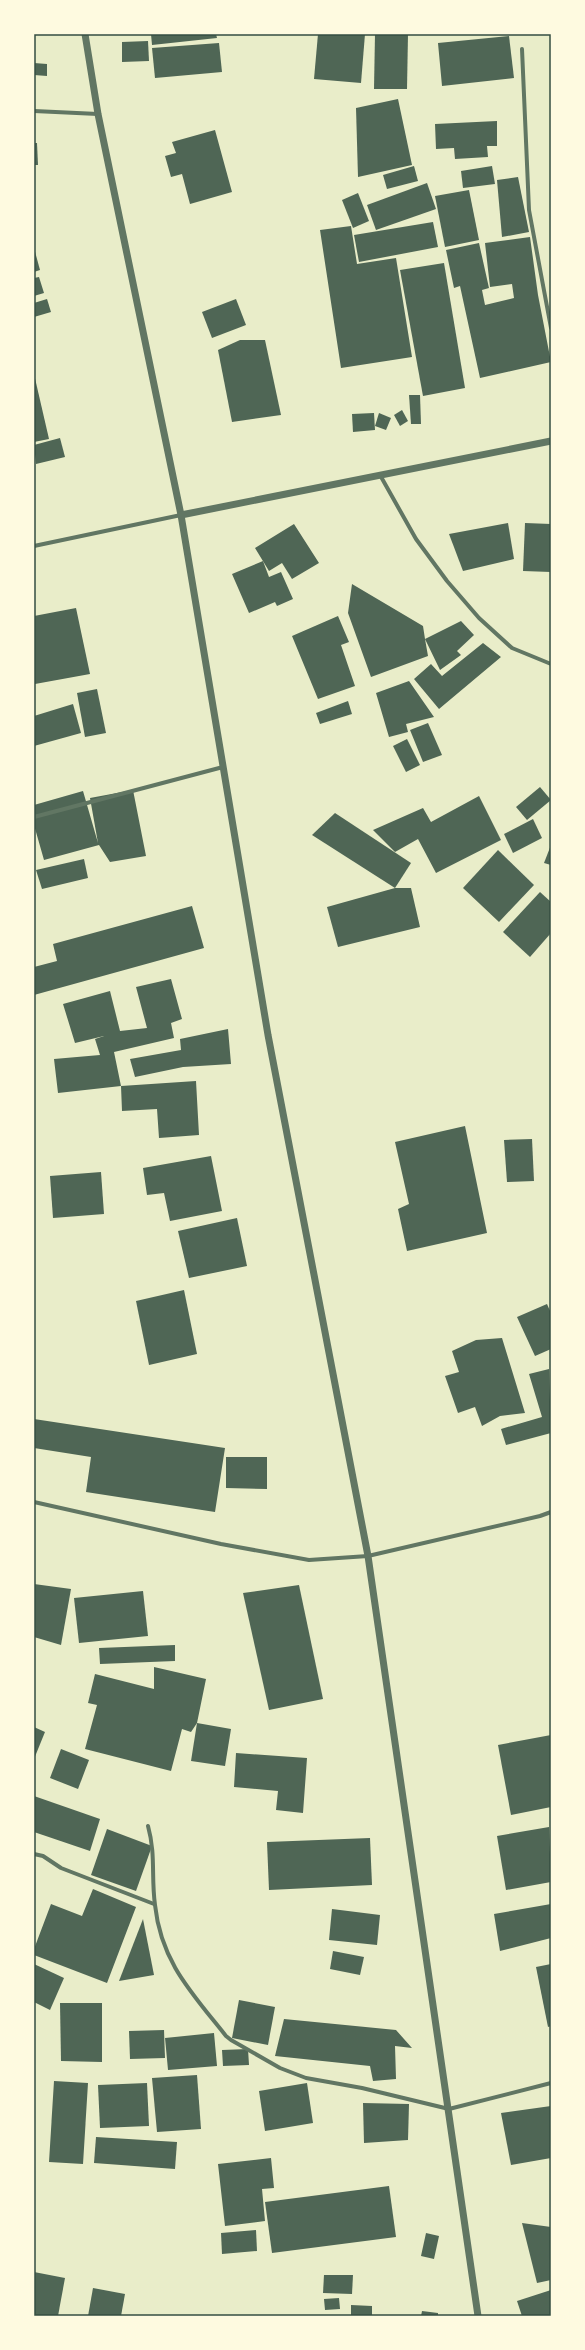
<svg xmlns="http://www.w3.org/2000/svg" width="585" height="2350" viewBox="0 0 585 2350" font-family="'Archivo Narrow',sans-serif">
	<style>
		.building { fill: #4f6655 }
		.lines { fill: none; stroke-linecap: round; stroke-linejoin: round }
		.minor { stroke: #617663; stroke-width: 4 }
		.tertiary { stroke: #617663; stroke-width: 7 }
		.neatline { fill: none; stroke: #344e41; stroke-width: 1.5 }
	</style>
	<rect width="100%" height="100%" fill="#e9edc9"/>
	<g class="building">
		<path d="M151,34H216L217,38L152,45Z"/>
		<path d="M318,34H365L361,83L314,79Z"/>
		<path d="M375,34H408L407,89H374Z"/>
		<path d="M509,36L514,78L442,86L438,43Z"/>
		<path d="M148,41L149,61L122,62V42Z"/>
		<path d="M219,43L222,72L155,78L152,48Z"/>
		<path d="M34,63L47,64V76L34,75Z"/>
		<path d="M398,99L412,165L358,177L356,108Z"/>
		<path d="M497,121V146H487L488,157L455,159L454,148L436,149L435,124Z"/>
		<path d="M215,130L232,192L190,204L182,174L171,177L165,156L176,153L172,142Z"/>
		<path d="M34,143H37L38,165H34Z"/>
		<path d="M414,166L418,181L387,189L383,175Z"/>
		<path d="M492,166L495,184L463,188L461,171Z"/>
		<path d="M518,177L529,232L502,237L497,180Z"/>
		<path d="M427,183L436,209L376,230L367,205Z"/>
		<path d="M469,190L479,240L445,247L435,196Z"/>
		<path d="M358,193L369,221L353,228L342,200Z"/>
		<path d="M433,222L438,247L359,262L354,235Z"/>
		<path d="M351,226L357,264L396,258L412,357L341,368L320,230Z"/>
		<path d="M530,237L538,295L551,362L480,378L460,286L454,288L446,250L479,243L489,288L482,290L485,305L514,298L512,284L490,287L485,243Z"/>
		<path d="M34,248L40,270L34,272Z"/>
		<path d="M444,263L465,388L423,396L400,270Z"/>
		<path d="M39,277L44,293L34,296V278Z"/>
		<path d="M47,299L51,312L34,317V303Z"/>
		<path d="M236,299L246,325L212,338L202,312Z"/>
		<path d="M240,340H265L281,415L232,422L218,350Z"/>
		<path d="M34,374L49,439L34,442Z"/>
		<path d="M409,395H420L421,424H411Z"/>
		<path d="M402,410L408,421L400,426L394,415Z"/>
		<path d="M374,413L375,430L353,432L352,414Z"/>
		<path d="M379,413L391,418L386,430L375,426Z"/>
		<path d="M60,438L65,457L36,464L34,445Z"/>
		<path d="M508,523L514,559L463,571L449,534Z"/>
		<path d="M525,523L551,524V572L523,571Z"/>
		<path d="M294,524L319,563L292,579L282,563L269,571L255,548Z"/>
		<path d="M263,561L269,577L281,572L293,599L277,606L275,602L249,613L232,574Z"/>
		<path d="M352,584L423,626L425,639L461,621L474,635L457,651L461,655L440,670L425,639L428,656L371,677L348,613Z"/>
		<path d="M76,608L90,674L35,684L34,616Z"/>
		<path d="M338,616L349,642L341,645L355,686L318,699L292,636Z"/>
		<path d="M483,643L501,657L439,709L414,679L431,664L442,676Z"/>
		<path d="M409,681L434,717L406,724L408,732L389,737L376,693Z"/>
		<path d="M97,689L106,733L85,737L77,693Z"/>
		<path d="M348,701L352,714L320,724L316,713Z"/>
		<path d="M73,704L81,733L34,746V716Z"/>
		<path d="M428,723L442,755L423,762L410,730Z"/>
		<path d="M407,739L420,765L406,772L393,746Z"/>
		<path d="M540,787L551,800L527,820L516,807Z"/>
		<path d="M133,790L146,856L110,862L99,845L44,860L34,825V805L83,791L98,843L90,798Z"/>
		<path d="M479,796L501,840L436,873L418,839L395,852L373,830L423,808L431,822Z"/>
		<path d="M335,813L411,863L395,888L312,835Z"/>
		<path d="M533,819L542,838L513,853L504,834Z"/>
		<path d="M551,845V865L544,863Z"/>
		<path d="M498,850L534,885L499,922L463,888Z"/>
		<path d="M84,859L88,878L42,889L36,870Z"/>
		<path d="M395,888H411L420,927L338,947L327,907Z"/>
		<path d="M540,892L551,902V933L530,957L503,932Z"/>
		<path d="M192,906L204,948L34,995V967L57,961L53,944Z"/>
		<path d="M171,979L182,1019L171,1023L174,1038L114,1052L121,1086L58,1093L54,1059L100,1055L95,1039L104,1036L75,1043L63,1004L110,991L120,1031L147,1028L136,987Z"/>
		<path d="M228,1029L231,1064L183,1067L135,1077L130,1059L181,1050L180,1039Z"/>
		<path d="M196,1081L199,1135L159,1138L157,1109L122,1111L121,1086Z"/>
		<path d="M465,1126L487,1233L407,1251L398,1209L409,1204L395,1142Z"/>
		<path d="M532,1139L534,1181L507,1182L504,1140Z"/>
		<path d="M211,1156L222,1211L170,1221L164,1193L147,1195L143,1168Z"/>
		<path d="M101,1172L104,1214L53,1218L50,1176Z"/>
		<path d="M237,1218L247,1266L189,1278L178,1231Z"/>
		<path d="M184,1290L197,1354L149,1365L136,1301Z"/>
		<path d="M547,1304L551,1313V1349L535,1356L517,1317Z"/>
		<path d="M502,1338L525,1413L500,1416L482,1426L475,1407L458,1413L445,1376L459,1372L452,1351L476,1340Z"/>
		<path d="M549,1369L551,1433L506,1445L501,1429L542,1417L529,1374Z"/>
		<path d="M34,1419L225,1448L215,1512L86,1492L91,1457L34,1448Z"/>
		<path d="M226,1457H267V1489L226,1488Z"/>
		<path d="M34,1584L71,1589L61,1645L34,1637Z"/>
		<path d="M299,1585L323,1699L269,1710L243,1593Z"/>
		<path d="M143,1591L148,1636L79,1643L74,1598Z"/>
		<path d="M175,1645V1661L100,1664L99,1648Z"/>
		<path d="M154,1667L206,1679L197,1723L191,1732L182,1729L171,1771L85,1749L97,1705L88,1703L95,1674L154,1689Z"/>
		<path d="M197,1723L231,1729L225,1766L191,1761Z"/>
		<path d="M34,1727L45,1732L34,1759Z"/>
		<path d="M551,1735V1807L511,1815L498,1745Z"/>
		<path d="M61,1749L89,1760L78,1789L50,1778Z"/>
		<path d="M236,1753L307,1758L303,1813L276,1810L278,1791L234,1787Z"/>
		<path d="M34,1796L100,1819L90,1851L34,1832Z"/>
		<path d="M549,1827L551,1882L506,1890L497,1836Z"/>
		<path d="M107,1829L152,1846L136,1891L91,1875Z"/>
		<path d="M370,1838L372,1885L269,1890L267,1842Z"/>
		<path d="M93,1889L136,1907L107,1983L34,1955V1949L51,1904L82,1916Z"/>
		<path d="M551,1904V1938L500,1951L494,1914Z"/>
		<path d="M332,1909L380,1915L377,1945L329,1940Z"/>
		<path d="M143,1919L154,1975L119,1981Z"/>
		<path d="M333,1951L364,1957L360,1975L330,1969Z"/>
		<path d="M34,1964L64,1978L50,2010L34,2002Z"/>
		<path d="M551,1964V2026L548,2027L536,1967Z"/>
		<path d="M239,2000L275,2007L268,2045L232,2038Z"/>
		<path d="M60,2003H102V2062L61,2061Z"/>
		<path d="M284,2019L396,2030L412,2048L395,2046L396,2079L373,2081L370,2066L275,2056Z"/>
		<path d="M164,2030L165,2058L130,2059L129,2031Z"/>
		<path d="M214,2033L217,2066L168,2070L165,2038Z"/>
		<path d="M248,2049L249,2065L223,2066L222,2050Z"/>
		<path d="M197,2075L201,2129L157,2132L152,2078Z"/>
		<path d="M54,2081L88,2083L83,2164L49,2162Z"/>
		<path d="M147,2083L149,2126L100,2128L98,2085Z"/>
		<path d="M307,2083L313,2123L265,2131L259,2091Z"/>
		<path d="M363,2103L409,2104L408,2140L364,2143Z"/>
		<path d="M551,2106V2158L511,2165L501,2113Z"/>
		<path d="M96,2137L177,2142L175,2169L94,2163Z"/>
		<path d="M271,2158L274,2188L262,2189L265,2221L225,2226L218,2164Z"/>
		<path d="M389,2186L396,2237L272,2253L265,2202Z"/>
		<path d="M522,2223L551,2227V2280L537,2283Z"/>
		<path d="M256,2230L257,2251L222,2254L221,2233Z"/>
		<path d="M426,2233L439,2236L434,2259L421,2256Z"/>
		<path d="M34,2272L65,2278L58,2316H34Z"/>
		<path d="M324,2275H353L352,2294L323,2293Z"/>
		<path d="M93,2288L125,2294L121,2316H88Z"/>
		<path d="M551,2290V2316H522L517,2301Z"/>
		<path d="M339,2298L340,2309L325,2310L324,2299Z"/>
		<path d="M351,2305L372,2306V2316H351Z"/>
		<path d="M422,2311L438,2313V2316H421Z"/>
	</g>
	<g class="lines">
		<g class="minor">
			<path d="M522,49L529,210L551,328"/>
			<path d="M34,111L98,114"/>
			<path d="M380,475L416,539L447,581L479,618L512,648L551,664"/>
			<path d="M34,546L181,515"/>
			<path d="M34,817L223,767"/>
			<path d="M34,1502L221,1544L309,1560L368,1556L540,1516L551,1512"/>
			<path d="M148,1826C156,1855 151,1876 155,1905C161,1962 192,1993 226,2036L231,2040L280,2068L306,2078L362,2088L449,2109L551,2083"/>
			<path d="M34,1854L43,1856L61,1868L154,1904"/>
		</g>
		<g class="tertiary">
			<path d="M85,34L98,114L181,515L268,1035L368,1556L478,2316"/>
			<path d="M181,515L551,441"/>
		</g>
	</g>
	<rect width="585" height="2350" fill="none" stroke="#fefae0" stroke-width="70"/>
	<rect x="35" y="35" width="515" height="2280" class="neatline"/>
</svg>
